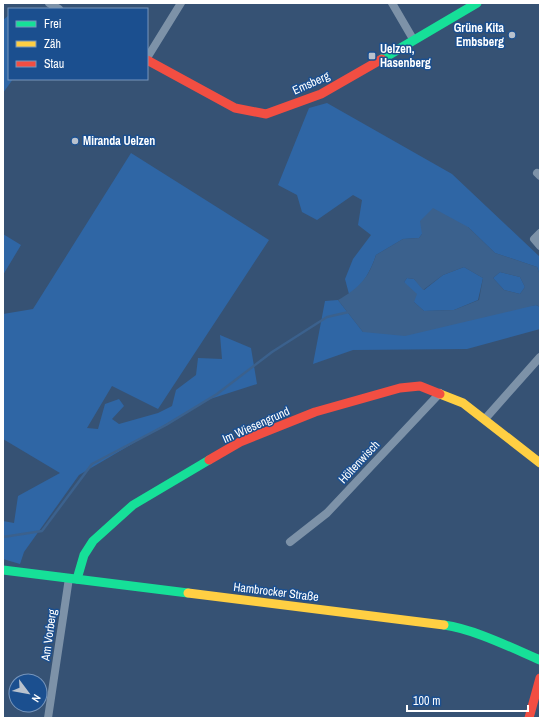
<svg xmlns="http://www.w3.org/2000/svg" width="543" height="721" viewBox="0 0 543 721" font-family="'Archivo Narrow',sans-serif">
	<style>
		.green { fill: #2f66a5 }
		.water { fill: #3b618d; fill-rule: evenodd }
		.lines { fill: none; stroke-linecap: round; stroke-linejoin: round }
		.stream { stroke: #3b618d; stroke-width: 2.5 }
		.street { stroke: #7d92a8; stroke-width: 8 }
		.fast { stroke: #16e098; stroke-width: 9 }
		.slow { stroke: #ffcf43; stroke-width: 9 }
		.jam { stroke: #f24e42; stroke-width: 9 }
		.poi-dot { fill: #b9c2ce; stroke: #1b4f8f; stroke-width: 1.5 }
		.labels { text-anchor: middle; stroke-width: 3; stroke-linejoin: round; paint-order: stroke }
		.poi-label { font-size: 12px; font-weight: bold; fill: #fff; stroke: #1b4f8f; text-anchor: start }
		.street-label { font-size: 12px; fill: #fff; stroke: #1b4f8f }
	</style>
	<rect width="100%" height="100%" fill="#365274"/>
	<g class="green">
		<path d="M9,15V79H13L3,93V20Z"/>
		<path d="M327,103L452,174L540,257V275L537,267L495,253L468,227L422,234L419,238L403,239L376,255C371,270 363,286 349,294L345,279L353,259L371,235L358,225L362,200L353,195L317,220L302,212L297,195L278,185L309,108Z"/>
		<path d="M131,153L269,240L158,409L112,386L87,428L98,429L105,404L119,399L124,406L112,419L119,424L158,413L172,406L176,390L196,375L198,358L222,359L220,335L251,348L257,384L207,400L79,475L24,552L20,564L3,559V521L14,523L18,496L60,473L3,439V314L33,309Z"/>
		<path d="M3,234L21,245L3,275Z"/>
		<path d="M464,267L483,278L478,300L454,310L424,311L414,302L404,282L407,278L414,279L424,290L443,275Z"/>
		<path d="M500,272L520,277L525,287L520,294L504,290L493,278Z"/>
		<path d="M338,300L363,332L536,305L540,307V329L467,349L353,350L313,364L325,301Z"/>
	</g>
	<path class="water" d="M433,208L468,227L495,253L537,267L540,275V307L536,305L405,336L363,332L338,300C358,289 369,278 376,255L403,239L419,238L422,234L420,221ZM464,267L483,278L479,300L454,310L424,311L414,302L417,294L404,282L407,278L414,279L423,290L443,275ZM500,272L520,277L525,287L520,294L504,290L493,278Z"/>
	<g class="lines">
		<path class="stream" d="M3,537L42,531L92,464L166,425L217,394L272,352L327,317L349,312"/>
		<g class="street">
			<path d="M49,3L59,9"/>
			<path d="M392,3L413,39"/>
			<path d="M147,58L181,3"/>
			<path d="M537,173L540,176"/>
			<path d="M540,233L534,239L540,246"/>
			<path d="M485,419L540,357"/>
			<path d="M290,542L327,513L440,393"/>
			<path d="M48,718L69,578"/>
		</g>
		<g class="fast">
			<path d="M382,59L477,3"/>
			<path d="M3,570L188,593"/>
			<path d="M77,579L84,555L93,541L133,505L209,460"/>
			<path d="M444,625C474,629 512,648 540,660"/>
		</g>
		<g class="slow">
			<path d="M440,394L463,403L540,463"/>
			<path d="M188,593L444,625"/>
		</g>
		<g class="jam">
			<path d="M147,60L235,108L266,114L321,94L382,59"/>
			<path d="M209,460L240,442L315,412L400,388L420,386L440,394"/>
			<path d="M529,718L540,678"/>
		</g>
	</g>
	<g class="poi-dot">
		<circle cx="512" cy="35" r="4"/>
		<rect x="368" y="52" width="8" height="8" rx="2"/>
		<circle cx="75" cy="141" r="4"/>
	</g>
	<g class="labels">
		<g class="poi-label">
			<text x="504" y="32" text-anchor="end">Grüne Kita<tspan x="504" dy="14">Embsberg</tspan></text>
			<text x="380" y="53">Uelzen,<tspan x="380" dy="14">Hasenberg</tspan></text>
			<text x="83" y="145">Miranda Uelzen</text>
		</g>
		<g class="street-label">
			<text transform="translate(311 83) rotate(-24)" y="4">Emsberg</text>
			<text transform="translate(256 425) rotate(-24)" y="4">Im Wiesengrund</text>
			<text transform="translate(359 462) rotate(-47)" y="4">Höltenwisch</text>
			<text transform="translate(276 592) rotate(7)" y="4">Hambrocker Straße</text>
			<text transform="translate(49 635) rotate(-82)" y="4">Am Vorberg</text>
		</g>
	</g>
	<rect width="543" height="721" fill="none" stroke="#ffffff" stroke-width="8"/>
	<rect x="8" y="8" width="140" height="72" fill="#1b4f8f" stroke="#7695bc"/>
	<rect x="16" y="21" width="20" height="6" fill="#16e098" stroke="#7695bc"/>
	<text x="44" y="28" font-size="12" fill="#ffffff">Frei</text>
	<rect x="16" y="41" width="20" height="6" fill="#ffcf43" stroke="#7695bc"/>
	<text x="44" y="48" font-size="12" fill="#ffffff">Zäh</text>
	<rect x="16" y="61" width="20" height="6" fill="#f24e42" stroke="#7695bc"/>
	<text x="44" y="68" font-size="12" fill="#ffffff">Stau</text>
	<g transform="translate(28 693) rotate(122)"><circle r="19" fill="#1b4f8f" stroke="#7695bc"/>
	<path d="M0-3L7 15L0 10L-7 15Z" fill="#b9c2ce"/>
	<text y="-6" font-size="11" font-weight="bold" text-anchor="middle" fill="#ffffff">N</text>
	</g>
	<path d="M407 705v6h121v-6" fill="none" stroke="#ffffff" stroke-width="2"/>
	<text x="413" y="705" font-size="12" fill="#ffffff" stroke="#1b4f8f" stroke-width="3" paint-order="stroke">100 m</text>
</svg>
